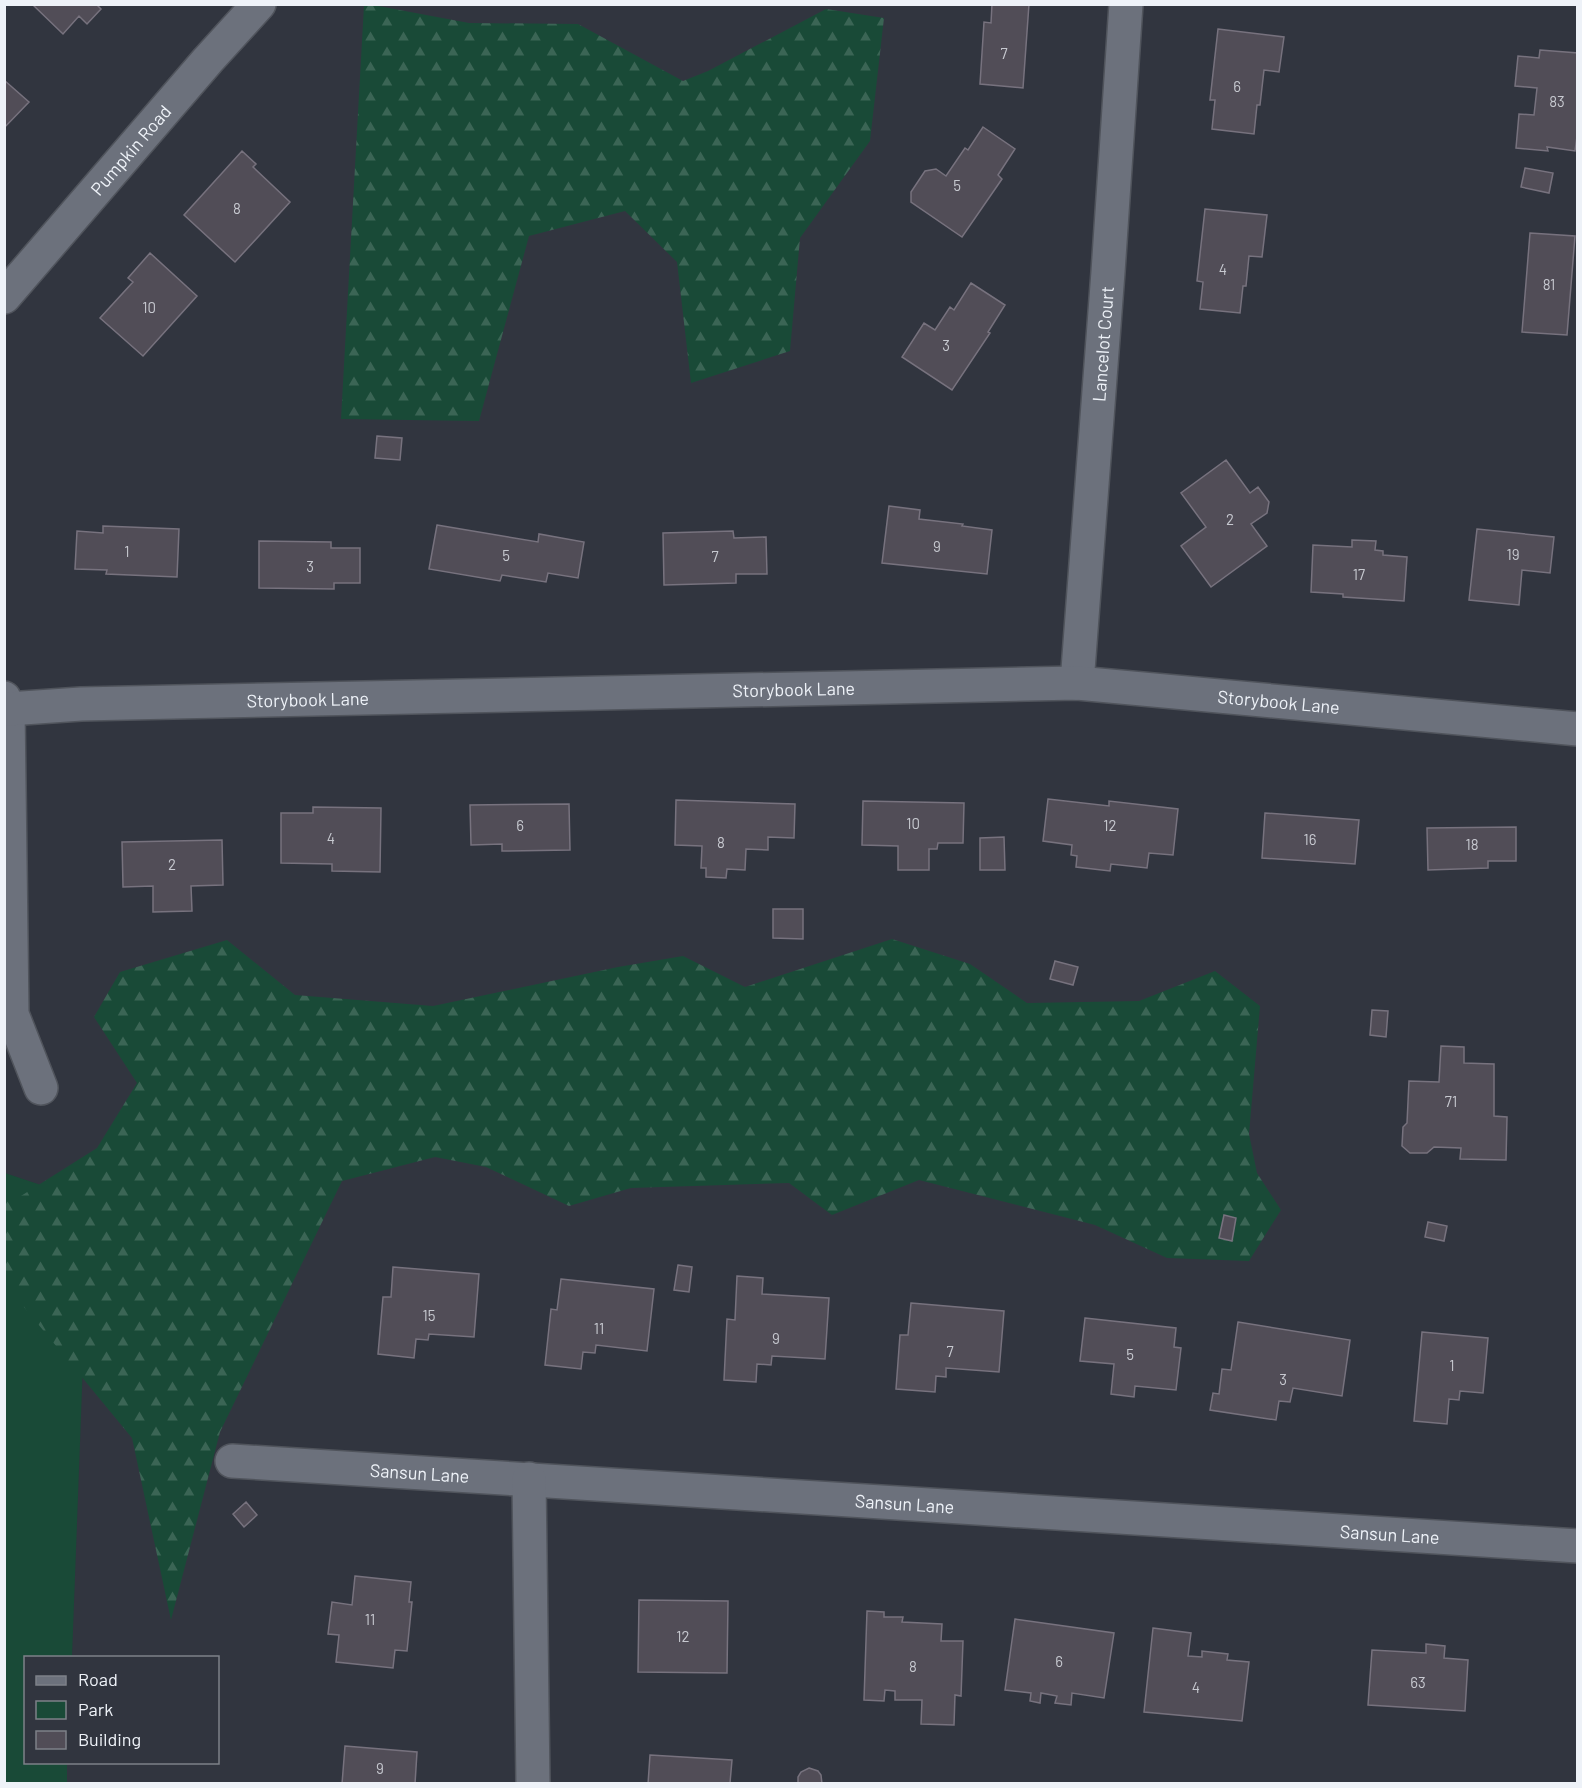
<svg xmlns="http://www.w3.org/2000/svg" width="1582" height="1788" font-family="Barlow,sans-serif">
<style>
.green{fill:#194a37}
.forest{fill:url(#forest-firs)}
.building{fill:#514d57;stroke:#77727e;stroke-width:1.5}
.lines{fill:none;stroke-linecap:round;stroke-linejoin:round}
.minor-casing{stroke:#50545c;stroke-width:36}
.minor{stroke:#6c717c;stroke-width:33}
.labels{text-anchor:middle;dominant-baseline:central;stroke-width:4.5;stroke-linejoin:round;paint-order:stroke}
.number-label{font-size:15px;fill:#c7c9d0}
.street-label{font-size:18px;fill:#eef2f8;stroke:#31353f}
</style>
<defs>
<pattern id="forest-firs" width="22" height="20" patternUnits="userSpaceOnUse" patternTransform="scale(1.5)"><rect width="22" height="20" fill="#194a37"/><path d="M5 1l3.5 6h-7zM16 11l3.5 6h-7z" fill="#3b6555"/></pattern>
</defs>
<rect width="100%" height="100%" fill="#31353f"/>
<path class="green" d="M5,1173L89,1201L72,1657L26,1658V1762L67,1763V1783L5,1784Z"/>
<path class="forest" d="M364,5H373L469,23L578,24L683,81L708,71L826,9L884,18L870,141L800,238L790,351L691,383L677,262L625,211L529,236L479,421L341,419Z
M892,939L970,964L1027,1003L1139,1001L1215,971L1260,1006L1249,1134L1257,1173L1281,1210L1249,1261L1167,1258L1095,1225L919,1180L832,1215L789,1183L631,1188L569,1206L486,1167L435,1157L342,1181L220,1432L171,1620L132,1438L5,1284L4,1191L13,1201L97,1148L137,1083L94,1017L120,972L227,940L295,995L433,1006L618,967L683,956L745,987Z"/>
<path class="building" d="M32,4H96L101,9L87,24L79,16L63,34Z
M992,4H1029L1023,88L980,84L984,22L991,23Z
M1218,29L1284,37L1279,72L1264,70L1260,105H1257L1254,134L1212,129L1215,100H1210Z
M1540,50L1578,53V129L1575,151L1547,147L1548,151L1516,148L1519,114L1534,115L1537,88L1515,86L1518,56L1539,58Z
M4,80L29,102L4,128Z
M983,127L1015,149L998,175L1002,179L962,237L911,202V192L925,171L936,169L946,176L965,148L968,150Z
M242,151L256,164L253,167L290,202L235,262L184,215Z
M1525,168L1553,173L1549,193L1521,187Z
M1205,209L1267,215L1262,257L1249,256L1246,286H1243L1240,313L1200,309L1203,282L1197,281Z
M1530,233L1575,236L1567,335L1522,332Z
M150,253L197,296L143,356L100,318L133,282L128,278Z
M971,283L1005,305L988,332L990,333L952,390L902,357L924,323L935,330L950,307L954,310Z
M377,436L402,438L400,460L375,458Z
M1226,460L1250,493L1258,487L1269,502L1267,513L1251,524L1267,546L1211,587L1181,546L1206,527L1181,493Z
M889,506L920,510L919,519L963,524L962,526L992,530L987,574L882,563Z
M437,525L538,542L539,534L584,542L578,578L548,573L546,582L502,575L500,581L429,569Z
M103,526L179,529L177,577L106,574L107,570L75,569L77,531L103,533Z
M1477,529L1554,537L1550,573L1522,570L1519,605L1469,600Z
M733,531L734,538L766,537L767,574H736V583L664,585L663,533Z
M1352,540L1376,541L1375,550L1383,551V555L1407,557L1404,601L1343,597V594L1311,592L1313,545L1352,547Z
M259,541L331,542V548H360V583H334V589L259,588Z
M1048,799L1109,806V801L1178,809L1173,855L1149,853L1147,868L1111,864L1110,871L1076,867L1077,856L1071,855L1072,845L1043,841Z
M676,800L795,804L794,838L768,837V850L746,849L745,870L727,869L726,878L706,877V868H701L702,846L675,845Z
M863,801L964,803L963,843H938L937,849H929V870H898V846L862,845Z
M569,804L570,850L502,851V844L471,845L470,805Z
M313,807L381,808L380,872L332,871V864L281,863V813H313Z
M1265,813L1359,820L1355,864L1262,858Z
M1516,827V861H1488V868L1428,870L1427,828Z
M1004,837L1005,870H980V838Z
M222,840L223,885L191,886L192,911L153,912V886L123,887L122,842Z
M773,909H803V939L773,938Z
M1055,961L1078,967L1073,985L1050,979Z
M1372,1010L1388,1011L1386,1037L1370,1035Z
M1441,1046L1464,1047V1063L1494,1064V1116L1507,1117L1506,1160L1460,1159L1461,1148L1434,1147L1427,1153H1410L1402,1146L1403,1127L1407,1123L1409,1081L1439,1082Z
M1224,1215L1236,1218L1232,1241L1219,1238Z
M1428,1222L1447,1226L1444,1241L1425,1237Z
M678,1265L692,1267L689,1292L674,1290Z
M393,1267L479,1274L474,1337L429,1334L428,1340L416,1339L414,1358L378,1354L383,1297H391Z
M737,1276L763,1278L762,1294L829,1298L825,1359L772,1356L771,1365L757,1364L756,1382L724,1380L727,1319L735,1320Z
M561,1279L654,1289L647,1351L596,1345L595,1353L583,1352L581,1369L545,1365L551,1309L557,1310Z
M911,1303L1004,1311L999,1372L946,1368V1377L936,1376L935,1392L896,1389L900,1335H908Z
M1085,1318L1176,1328L1174,1347L1181,1348L1176,1390L1135,1386L1134,1397L1111,1394L1114,1364L1080,1361Z
M1238,1322L1350,1340L1342,1396L1293,1388L1290,1402L1279,1401L1276,1420L1210,1410L1213,1393L1219,1394L1222,1369L1231,1370Z
M1422,1332L1488,1338L1483,1393L1460,1391L1459,1400L1449,1399L1447,1424L1414,1421Z
M246,1502L257,1515L244,1527L233,1514Z
M355,1576L411,1582L409,1602H412L407,1651L395,1650L393,1668L336,1662L339,1635L328,1634L332,1602L352,1605Z
M639,1600L728,1601L727,1673L638,1672Z
M867,1611L884,1612V1617H903L902,1622L942,1624L941,1641H963L961,1696L955,1695L954,1725L921,1724L922,1700H895V1691L885,1690L884,1701L864,1700Z
M1015,1619L1114,1633L1104,1698L1072,1693L1071,1705L1055,1703L1057,1696L1041,1693L1040,1703L1030,1701L1031,1693L1005,1690Z
M1153,1628L1191,1633L1188,1656L1202,1657V1651L1228,1654L1227,1660L1249,1662L1242,1721L1144,1712Z
M1426,1644L1445,1646L1444,1658L1468,1660L1465,1711L1368,1705L1372,1650L1426,1653Z
M345,1746L417,1752L415,1784H342Z
M650,1755L732,1760L730,1783L648,1784Z
M809,1768L818,1771L821,1775L822,1784H798V1777L801,1772Z"/>
<g class="lines">
<defs>
<g id="minor">
<path id="s1" d="M4,297L208,60L259,4"/>
<path id="s2" d="M1077,683L1108,272L1126,4"/>
<path d="M4,698L8,709L12,1014L41,1088"/>
<path id="s3" d="M8,709L81,704L1077,683L1578,729"/>
<path id="s4" d="M232,1461L1578,1546"/>
<path d="M529,1479L533,1784"/>
</g>
</defs>
<use href="#minor" class="minor-casing"/>
<use href="#minor" class="minor"/>
</g>
<g class="labels">
<g class="number-label">
<text x="1004" y="53">7</text>
<text x="1237" y="86">6</text>
<text x="1557" y="101">83</text>
<text x="957" y="185">5</text>
<text x="237" y="208">8</text>
<text x="1223" y="269">4</text>
<text x="1549" y="284">81</text>
<text x="149" y="307">10</text>
<text x="946" y="345">3</text>
<text x="1230" y="519">2</text>
<text x="937" y="546">9</text>
<text x="127" y="551">1</text>
<text x="1513" y="554">19</text>
<text x="506" y="555">5</text>
<text x="715" y="556">7</text>
<text x="310" y="566">3</text>
<text x="1359" y="574">17</text>
<text x="913" y="823">10</text>
<text x="520" y="825">6</text>
<text x="1110" y="825">12</text>
<text x="331" y="838">4</text>
<text x="1310" y="839">16</text>
<text x="721" y="842">8</text>
<text x="1472" y="844">18</text>
<text x="172" y="864">2</text>
<text x="1451" y="1101">71</text>
<text x="429" y="1315">15</text>
<text x="599" y="1328">11</text>
<text x="776" y="1338">9</text>
<text x="950" y="1351">7</text>
<text x="1130" y="1354">5</text>
<text x="1452" y="1365">1</text>
<text x="1283" y="1379">3</text>
<text x="370" y="1619">11</text>
<text x="683" y="1636">12</text>
<text x="1059" y="1661">6</text>
<text x="913" y="1666">8</text>
<text x="1418" y="1682">63</text>
<text x="1196" y="1687">4</text>
<text x="380" y="1768">9</text>
</g>
<g class="street-label">
<text stroke="none"><textPath href="#s1" startOffset="194">Pumpkin Road</textPath></text>
<text stroke="none"><textPath href="#s2" startOffset="340">Lancelot Court</textPath></text>
<text stroke="none"><textPath href="#s3" startOffset="786">Storybook Lane</textPath></text>
<text stroke="none"><textPath href="#s3" startOffset="300">Storybook Lane</textPath></text>
<text stroke="none"><textPath href="#s3" startOffset="1272">Storybook Lane</textPath></text>
<text stroke="none"><textPath href="#s4" startOffset="188">Sansun Lane</textPath></text>
<text stroke="none"><textPath href="#s4" startOffset="674">Sansun Lane</textPath></text>
<text stroke="none"><textPath href="#s4" startOffset="1160">Sansun Lane</textPath></text>
</g>
</g>
<rect width="1582" height="1788" fill="none" stroke="#eef2f8" stroke-width="12"/>
<rect x="24" y="1656" width="195" height="108" fill="#31353f" stroke="#7d8189" stroke-width="1.5"/>
<rect x="36" y="1676" width="30" height="9" fill="#6c717c" stroke="#7d8189" stroke-width="1.5"/>
<text x="78" y="1686" font-size="18" fill="#eef2f8">Road</text>
<rect x="36" y="1701" width="30" height="18" fill="#194a37" stroke="#7d8189" stroke-width="1.5"/>
<text x="78" y="1716" font-size="18" fill="#eef2f8">Park</text>
<rect x="36" y="1731" width="30" height="18" fill="#514d57" stroke="#7d8189" stroke-width="1.5"/>
<text x="78" y="1746" font-size="18" fill="#eef2f8">Building</text>
</svg>
